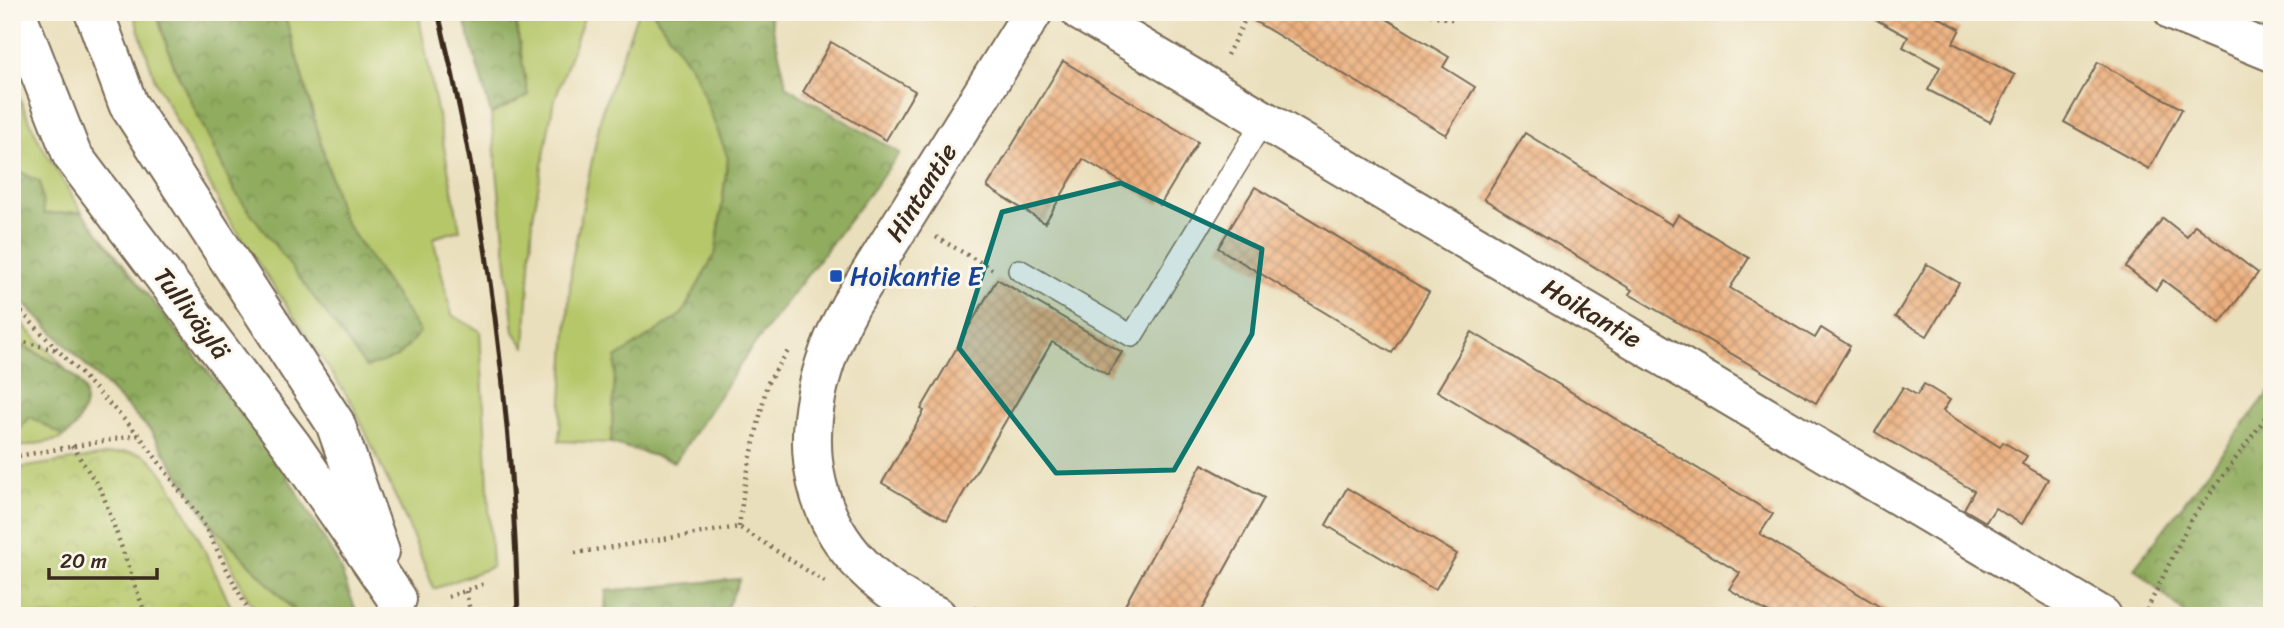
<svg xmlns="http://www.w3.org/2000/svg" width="2284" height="628" font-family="Sriracha,sans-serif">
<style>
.grass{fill:#b6c76a;stroke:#787844;stroke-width:2}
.forest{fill:url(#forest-crowns);stroke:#666b3e;stroke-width:2}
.park{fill:url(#park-crowns);stroke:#787844;stroke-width:2}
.building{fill:url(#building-cross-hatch)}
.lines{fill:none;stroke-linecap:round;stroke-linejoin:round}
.service-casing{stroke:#786955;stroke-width:24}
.minor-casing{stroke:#786955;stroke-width:42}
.tertiary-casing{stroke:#786955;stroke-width:42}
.secondary-casing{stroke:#786955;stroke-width:42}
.path{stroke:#786955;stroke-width:4.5;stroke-dasharray:2 5;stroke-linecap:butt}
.service{stroke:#fff;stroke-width:21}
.minor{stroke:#fff;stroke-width:38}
.tertiary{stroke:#fff;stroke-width:38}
.secondary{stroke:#fff;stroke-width:38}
.rail{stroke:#3b2a1e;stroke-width:5}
.marked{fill:#0f766e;fill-opacity:0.2;stroke:#0f766e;stroke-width:5;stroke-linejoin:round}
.transit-dot{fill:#1a4fb4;stroke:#fbf7ec;stroke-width:2.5}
.labels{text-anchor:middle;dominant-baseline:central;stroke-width:6;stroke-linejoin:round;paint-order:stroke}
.street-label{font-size:26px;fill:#3b2a1e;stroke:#fbf7ec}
.transit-label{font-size:26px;fill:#164399;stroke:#fbf7ec;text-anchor:start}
</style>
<defs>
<pattern id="forest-crowns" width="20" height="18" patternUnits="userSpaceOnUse" patternTransform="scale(1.75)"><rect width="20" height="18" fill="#90ac5e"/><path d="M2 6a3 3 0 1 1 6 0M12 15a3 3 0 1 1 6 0" fill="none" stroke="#778c4d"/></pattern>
<pattern id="park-crowns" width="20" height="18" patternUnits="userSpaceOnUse" patternTransform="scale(1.75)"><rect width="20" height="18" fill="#b6c76a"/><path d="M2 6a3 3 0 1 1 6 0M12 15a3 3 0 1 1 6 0" fill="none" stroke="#9dab5b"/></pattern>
<pattern id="building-cross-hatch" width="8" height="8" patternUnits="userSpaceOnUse" patternTransform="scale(1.75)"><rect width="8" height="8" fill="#ecb07f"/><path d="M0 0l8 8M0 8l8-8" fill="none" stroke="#c08f67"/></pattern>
</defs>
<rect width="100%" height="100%" fill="#fbf7ec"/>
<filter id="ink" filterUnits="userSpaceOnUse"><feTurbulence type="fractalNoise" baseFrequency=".0143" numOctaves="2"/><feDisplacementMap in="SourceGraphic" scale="14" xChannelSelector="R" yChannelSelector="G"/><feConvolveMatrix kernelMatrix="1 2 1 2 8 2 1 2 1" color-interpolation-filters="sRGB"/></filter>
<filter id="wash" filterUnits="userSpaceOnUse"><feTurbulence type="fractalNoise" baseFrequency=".00686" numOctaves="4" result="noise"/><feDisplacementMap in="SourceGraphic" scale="28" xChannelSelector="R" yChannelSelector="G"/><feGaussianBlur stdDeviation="1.57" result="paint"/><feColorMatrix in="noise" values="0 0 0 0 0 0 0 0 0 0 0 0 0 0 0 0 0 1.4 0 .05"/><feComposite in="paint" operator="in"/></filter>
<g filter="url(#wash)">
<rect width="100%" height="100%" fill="#eadfbc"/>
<path class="grass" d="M133,12H156L174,66L235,192L420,332L342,217L284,12H418L460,230L433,238L452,315L480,331L492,567L434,589L406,520L353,405L226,215L155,80Z
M514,12H586L553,105L533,217L525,347L514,332L491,114L528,96Z
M638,12H653L695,73L728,157L716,252L682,314L616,358L611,443L559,441L572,260L602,111Z
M12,82L39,141L82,212L44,214L12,168L19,128L12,122Z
M12,313L65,368L12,339Z
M30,416L64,436L58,440L12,448V438Z
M209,521L299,616H262L249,601Z"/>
<path class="forest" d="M156,12H284L342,217L420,332L398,357L366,367L235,192L174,66Z
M462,12H514L528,96L491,114Z
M653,12H769L787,87L900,153L748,353L675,462L611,443L616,358L682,314L716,252L728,158L695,73Z
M12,122L19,127L13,168L40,182L44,214L82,212L278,460L338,563L355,608L353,616L298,615L209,521L150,430L22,301L12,286Z
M12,339C35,359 103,371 81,415C77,424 73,432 64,436L30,417L12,438Z
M2272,388V616H2188L2134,568Z
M740,579L723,616H605L606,591Z"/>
<path class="park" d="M125,452C132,453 140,452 146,456C171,470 220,584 235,616H12V469Z"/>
<g id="blocks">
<path class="building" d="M1239,12H1375L1449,57L1443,67L1475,87L1446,135Z
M1862,12H1929L1960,29L1953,43L2015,75L1990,122L1928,90L1940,67L1903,47L1908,37Z
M831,42L915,91L886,140L803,92Z
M1063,61L1198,142L1160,205L1083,159L1045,223L987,187Z
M2098,62L2182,109L2149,169L2064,122Z
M1525,133L1672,225L1678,215L1749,258L1730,288L1815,338L1821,328L1850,346L1816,403L1629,294L1632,290L1484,199Z
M1255,187L1429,292L1392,353L1218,248Z
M2163,218L2187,237L2195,225L2258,273L2220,323L2163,280L2156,290L2126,267Z
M1927,264L1959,283L1927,336L1895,317Z
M997,279L1122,352L1108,375L1052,342L947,521L882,483L924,411L921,409Z
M1472,332L1773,514L1760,534L1895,616H1774L1729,589L1740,573L1437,391Z
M1924,384L1950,400L1943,411L2000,447L2003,442L2027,456L2022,464L2048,479L2022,524L1995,508L1986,522L1964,509L1974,491L1875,432L1903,387L1917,395Z
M1202,464L1264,498L1199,616H1119Z
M1347,488L1457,554L1435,590L1326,525Z"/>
</g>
</g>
<g filter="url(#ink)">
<use href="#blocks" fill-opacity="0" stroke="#786955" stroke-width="2"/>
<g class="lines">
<defs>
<path id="service" d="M1019,270L1132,336L1265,118"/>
<path id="minor" d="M1081,12L2102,616
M2174,12L2272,52"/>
<path id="tertiary" d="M937,616C799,554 783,427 851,304L1033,12"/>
<path id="secondary" d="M16,12L72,155L292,446L397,599
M94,12L128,104L335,423L380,551"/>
</defs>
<use href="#service" class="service-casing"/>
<use href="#minor" class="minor-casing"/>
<use href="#tertiary" class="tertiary-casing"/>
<use href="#secondary" class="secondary-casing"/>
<path class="path" d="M1416,12L1456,20L1460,12
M1227,55L1249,12
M936,237L992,269
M12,302L139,435L202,521L251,616
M12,339L56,350
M72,446L102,492L146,616
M12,457L139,435
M739,527L744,488L767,384L788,351
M575,553L739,527L825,582
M466,591L471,616
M448,597L487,583
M974,608L992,616
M2144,616L2190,521L2272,409"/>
<use href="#service" class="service"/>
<use href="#minor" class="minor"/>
<use href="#tertiary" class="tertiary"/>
<use href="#secondary" class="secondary"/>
<path class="rail" d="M438,12C486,209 513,413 518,616"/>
</g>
</g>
<path class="marked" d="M1121,183L1262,249L1252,334L1174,470L1056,473L959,348L1002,212Z"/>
<rect class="transit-dot" x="829" y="269" width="14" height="14" rx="3.5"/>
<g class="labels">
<g class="street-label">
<text transform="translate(921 192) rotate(-58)">Hintantie</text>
<text transform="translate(192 313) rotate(53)">Tulliväylä</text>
<text transform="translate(1592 313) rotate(31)">Hoikantie</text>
</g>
<g class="transit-label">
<text x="850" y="276">Hoikantie E</text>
</g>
</g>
<rect width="2284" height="628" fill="none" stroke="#fbf7ec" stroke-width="42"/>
<path d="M49 568v10h108v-10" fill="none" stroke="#3b2a1e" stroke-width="3.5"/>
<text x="60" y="568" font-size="21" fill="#3b2a1e" stroke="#fbf7ec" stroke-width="5" paint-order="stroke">20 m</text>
</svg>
